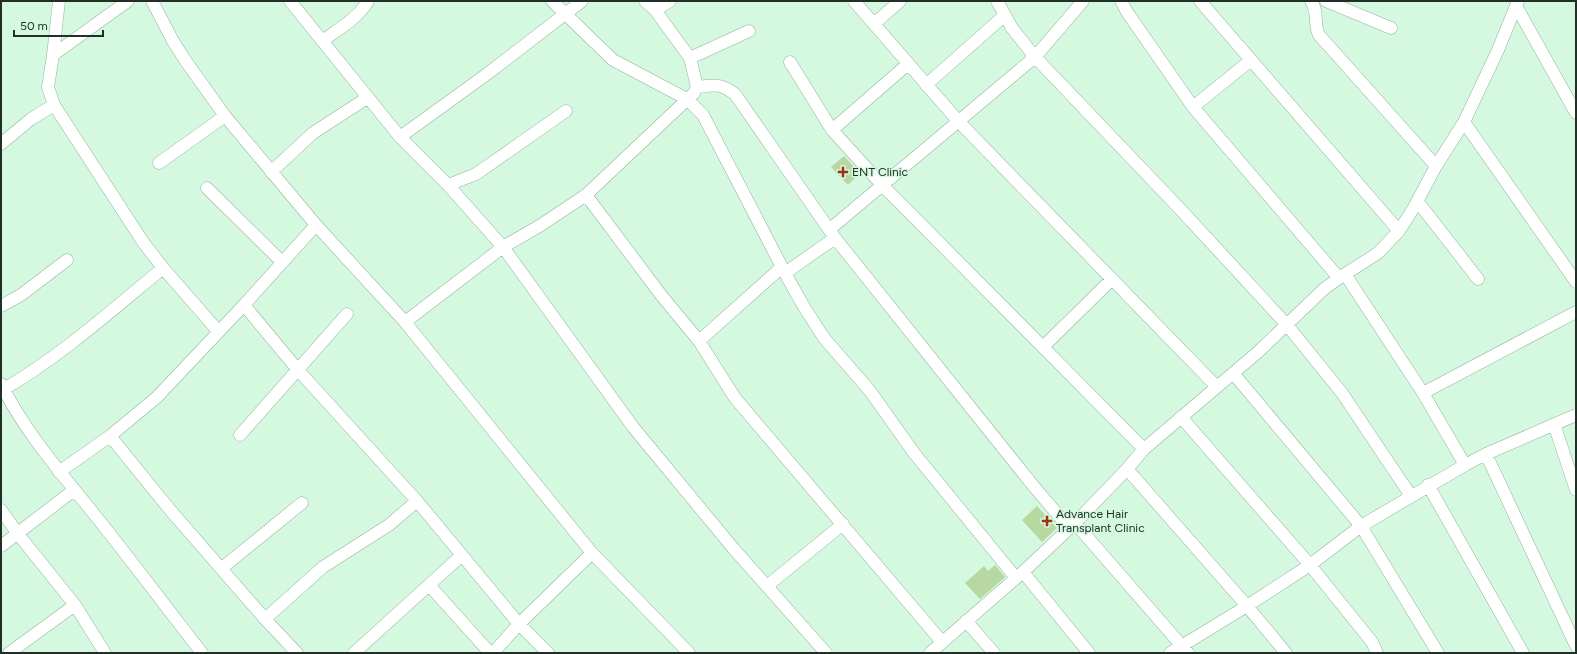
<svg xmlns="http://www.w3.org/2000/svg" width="1577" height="654" font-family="Figtree,sans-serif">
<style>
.building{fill:#b8d8a1}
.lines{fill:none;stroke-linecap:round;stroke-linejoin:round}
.minor-casing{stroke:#91b39d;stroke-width:13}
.minor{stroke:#fff;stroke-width:12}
.poi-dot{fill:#9b3414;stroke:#d5f8e1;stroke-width:1.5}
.labels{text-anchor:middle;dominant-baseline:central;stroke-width:3;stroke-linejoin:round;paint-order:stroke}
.poi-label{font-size:12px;fill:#222f27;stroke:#d5f8e1;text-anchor:start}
</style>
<rect width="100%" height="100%" fill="#d5f8e1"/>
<path class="building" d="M844,156L860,173L848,185L831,167Z
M1037,506L1057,528L1042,542L1022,520Z
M995,565L1005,577L980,599L965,583L984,566L988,571Z"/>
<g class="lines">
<defs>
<path id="minor" d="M59,1L53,55L48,87L54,105L143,242L163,268L218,331
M152,1L173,41L185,60L225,116L316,225L405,322L592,553L689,653
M290,1L400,137L448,185L503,247L633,427L733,548L826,653
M552,1L613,60L687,99L703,115L785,273L804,307L824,338L870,391L914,453L1016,578
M854,1L959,122L1217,387
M997,1L1012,28L1035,57L1181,210L1287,325L1342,393L1411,496
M1121,1L1127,12L1193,107L1339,278
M1200,1L1399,231
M1311,1C1319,12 1313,24 1319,35L1436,166
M1326,1L1391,28
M1516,6L1576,113
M655,10L670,1
M874,24L900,1
M322,41C339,29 357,19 368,1
M53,55L128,1
M690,58L749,31
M790,62L832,130L883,186L1144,449
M926,85L1005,15
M697,87C715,85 720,83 735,94L835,238L1031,483L1069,528
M1193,107L1251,60
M1464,122L1576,282
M832,130L908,64
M400,137L487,74L582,1
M1,144L31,119L54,105
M159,163L225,116
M271,172L313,133L367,98
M448,185L476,174L566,111
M207,188L282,262
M586,195L661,295L699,341L735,398L942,642
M1418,202L1478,279
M830,229L1035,57L1083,1
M785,273L835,238
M244,305L298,370L417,501L519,624L548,653
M1,306L21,295L67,260
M405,322L503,247L541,225L586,195L694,93L697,87L690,58L655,10L645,1
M699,341L782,267
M1043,347L1112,279
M1233,373L1361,526L1438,653
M1,384C25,432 61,473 94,514C131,560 166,607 202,653
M4,389C61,356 112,310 163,268
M1423,393L1576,312
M1181,417L1310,565L1372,642L1377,653
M1554,424L1576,490
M240,435L347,314
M110,436L171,511L265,619L297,653
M1486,454L1576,646
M1465,465L1486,454L1576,415
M1127,469L1247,606L1286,653
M59,472L110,436L157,397L244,305L316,225
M1428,485L1523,653
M1,510L18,534L75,605L105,653
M1075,523L1188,653
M1,546L74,490
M222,568L302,503
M1023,572L1089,653
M429,585L490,653
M767,586L843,524
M265,619L323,567L389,525L417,501
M966,621L994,653
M9,653L75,605
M354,653L462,555
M493,653L519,624L592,553
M930,653L1023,572L1075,523L1127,469L1144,449L1258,352L1324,289L1339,278L1378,253L1399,231L1413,209L1436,166L1464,122L1498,50L1518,1
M1170,653L1247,606L1310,565L1361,526L1465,465L1423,393L1345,274"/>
</defs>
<use href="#minor" class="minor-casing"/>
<use href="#minor" class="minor"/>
</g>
<g class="poi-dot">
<path d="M841 166h4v4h4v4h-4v4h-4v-4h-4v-4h4z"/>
<path d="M1045 515h4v4h4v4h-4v4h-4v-4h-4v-4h4z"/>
</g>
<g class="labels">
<g class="poi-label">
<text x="852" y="172">ENT Clinic</text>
<text x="1056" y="514">Advance Hair<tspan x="1056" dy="14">Transplant Clinic</tspan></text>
</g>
</g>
<rect width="1577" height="654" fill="none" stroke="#222f27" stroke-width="4"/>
<path d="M14 30v6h89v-6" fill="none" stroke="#222f27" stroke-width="2"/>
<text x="20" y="30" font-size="12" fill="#222f27" stroke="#d5f8e1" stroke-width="3" paint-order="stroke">50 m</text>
</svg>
